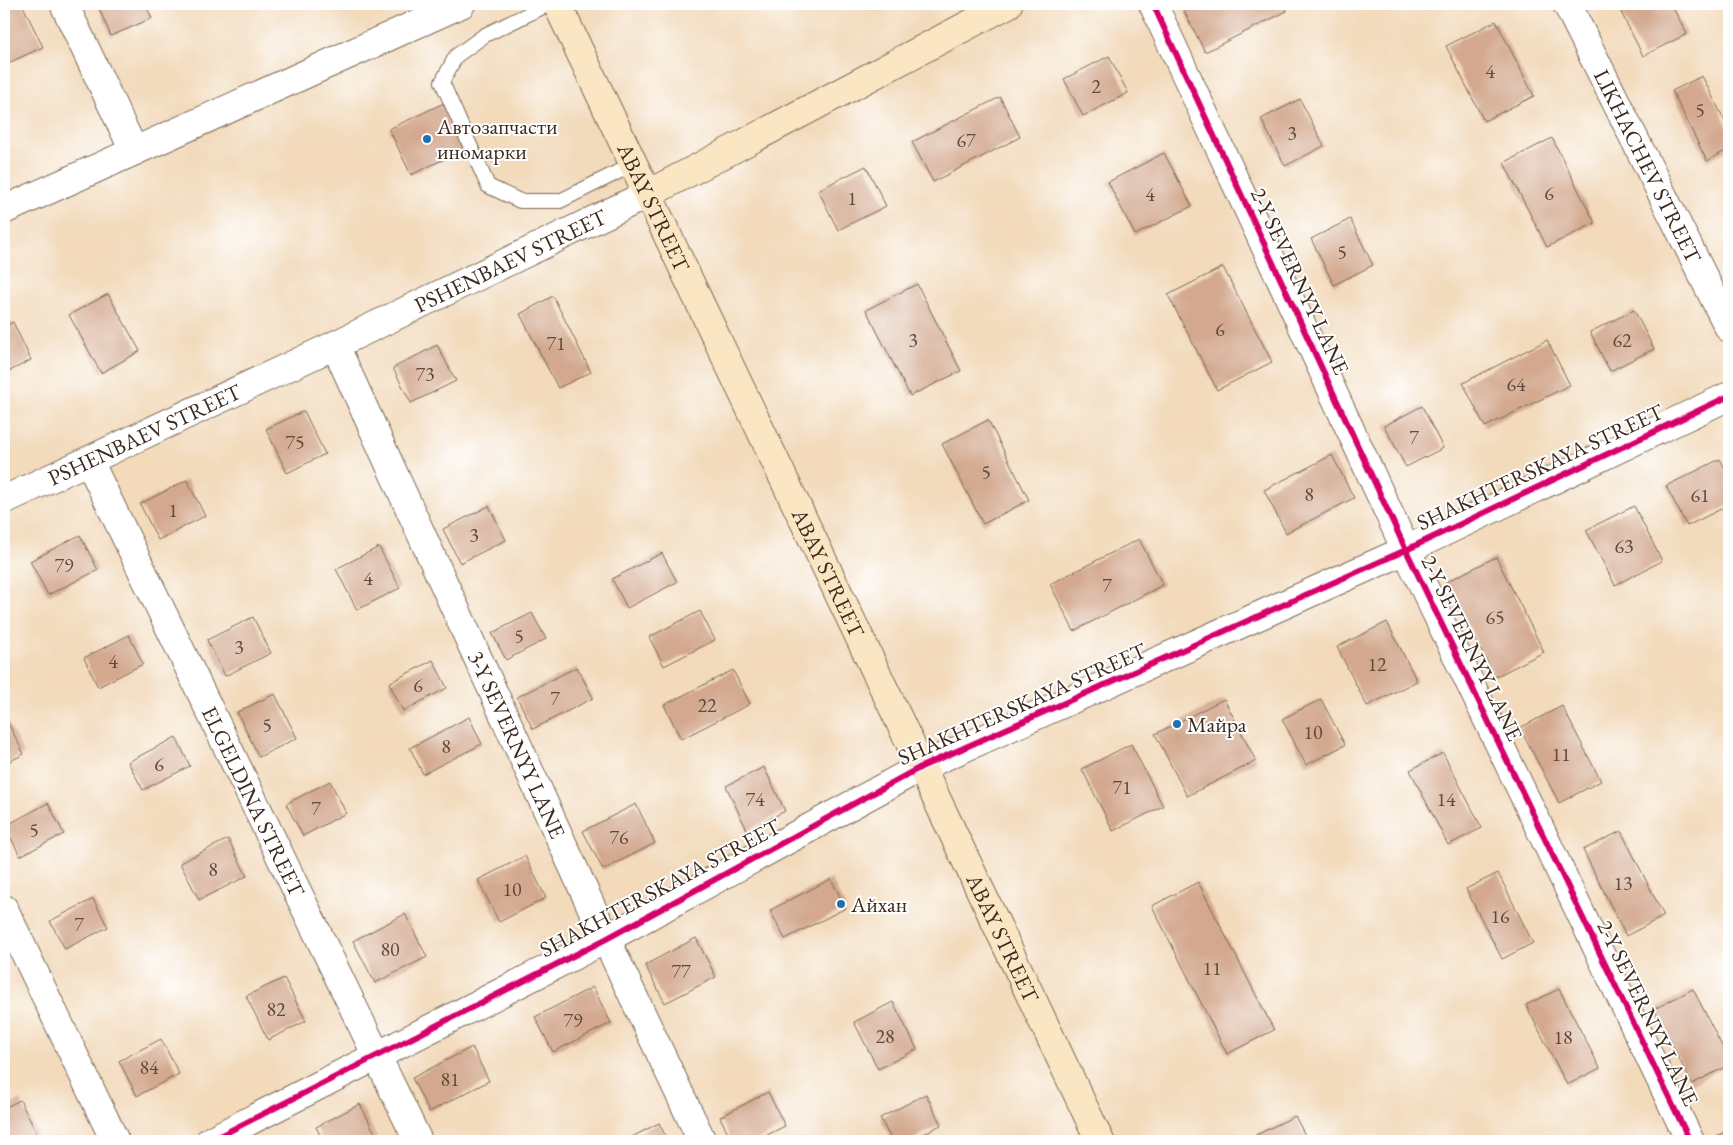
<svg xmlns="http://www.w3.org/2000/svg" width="1733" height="1145" font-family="'EB Garamond',serif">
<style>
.building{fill:#d3a88e}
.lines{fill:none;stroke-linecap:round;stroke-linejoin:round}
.service-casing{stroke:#7b6855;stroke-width:16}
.minor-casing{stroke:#7b6855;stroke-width:30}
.tertiary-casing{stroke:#7b6855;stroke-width:30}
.secondary-casing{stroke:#7b6855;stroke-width:30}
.service{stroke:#fff;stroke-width:14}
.minor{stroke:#fff;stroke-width:28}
.tertiary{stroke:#fff;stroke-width:28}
.secondary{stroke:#fbe6c4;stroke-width:28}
.cycleway-casing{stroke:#fff;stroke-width:9}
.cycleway{stroke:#d6006c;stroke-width:6}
.poi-dot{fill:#1f6fb2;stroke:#fff;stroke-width:2}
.labels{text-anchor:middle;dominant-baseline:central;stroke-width:4;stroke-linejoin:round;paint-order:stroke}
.number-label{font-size:20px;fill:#614a3a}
.poi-label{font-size:22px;fill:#3b2a1e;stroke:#fff;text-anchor:start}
.street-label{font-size:22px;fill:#3b2a1e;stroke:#fff}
</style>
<rect width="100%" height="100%" fill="#fff"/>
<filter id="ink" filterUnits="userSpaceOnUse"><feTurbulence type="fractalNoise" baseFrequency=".02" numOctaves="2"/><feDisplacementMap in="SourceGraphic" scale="10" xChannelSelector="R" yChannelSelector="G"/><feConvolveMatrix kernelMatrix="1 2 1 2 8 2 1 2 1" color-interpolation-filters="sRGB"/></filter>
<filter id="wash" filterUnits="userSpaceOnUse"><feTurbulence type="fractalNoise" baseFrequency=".0096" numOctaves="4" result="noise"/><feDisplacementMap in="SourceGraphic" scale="20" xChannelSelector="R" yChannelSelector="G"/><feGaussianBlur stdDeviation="1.12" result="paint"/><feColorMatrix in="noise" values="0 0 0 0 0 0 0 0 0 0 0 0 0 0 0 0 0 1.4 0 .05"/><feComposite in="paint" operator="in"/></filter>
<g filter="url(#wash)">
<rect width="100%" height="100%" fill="#f2dabb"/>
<g id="blocks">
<path class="building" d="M16,4H22L43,47L4,65V9Z
M97,4H145L152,18L111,36Z
M1198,4H1284L1287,11L1205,52L1184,11Z
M1617,4H1671L1687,34L1643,56Z
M1496,21L1534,96L1484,121L1446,46Z
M1109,56L1128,93L1083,116L1064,79Z
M1702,76L1729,129V149L1707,161L1672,91Z
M1000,97L1020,137L933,182L912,142Z
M1300,99L1324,146L1285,166L1261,119Z
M444,103L465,149L411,175L389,129Z
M1552,138L1595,223L1547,247L1504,163Z
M1164,153L1192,206L1135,235L1108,182Z
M866,166L886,206L838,230L818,190Z
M1350,219L1373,265L1334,285L1311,239Z
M1223,267L1272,362L1217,390L1168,295Z
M917,284L961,371L910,396L866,310Z
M108,294L140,351L101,373L69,315Z
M553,296L591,372L558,388L520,314Z
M1634,310L1654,349L1610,371L1590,332Z
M13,322L31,360L4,374V327Z
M1547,340L1570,385L1485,427L1463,383Z
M437,345L456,381L411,403L393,368Z
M1422,406L1443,448L1406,467L1384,426Z
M304,411L325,454L287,473L266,429Z
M988,420L1029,500L983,524L942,444Z
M1332,455L1354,498L1286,533L1264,490Z
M1720,459L1729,477V505L1687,526L1666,486Z
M187,480L205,516L158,540L140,504Z
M489,506L506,540L460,563L443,529Z
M1634,506L1662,561L1615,585L1586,530Z
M80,535L98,570L48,595L30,561Z
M1139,539L1163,585L1074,631L1050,584Z
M379,547L400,588L357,610L336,569Z
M662,553L677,582L627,608L612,579Z
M1496,557L1544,652L1495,677L1446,582Z
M700,611L715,640L664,666L649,637Z
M532,613L546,639L506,660L492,633Z
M253,617L271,653L225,676L207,640Z
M1387,622L1417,681L1367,706L1337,647Z
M129,635L143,664L98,687L84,658Z
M433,660L447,688L403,711L389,683Z
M577,667L593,698L533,729L517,697Z
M733,670L750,704L681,739L664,705Z
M275,694L297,738L259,757L237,712Z
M1224,699L1256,761L1187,796L1155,734Z
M1321,699L1345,745L1306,765L1282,719Z
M1562,706L1601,781L1559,803L1520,728Z
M4,715L24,754L4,764Z
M469,717L482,744L423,774L410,748Z
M176,737L190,766L143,790L128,762Z
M1131,744L1163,806L1113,831L1082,769Z
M1443,753L1482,828L1448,845L1410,770Z
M764,767L785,811L747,830L726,786Z
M330,781L346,813L303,836L286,804Z
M48,803L64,834L20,856L5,826Z
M636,804L655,843L603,870L583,831Z
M1621,831L1664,916L1626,936L1583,850Z
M228,839L247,876L199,900L180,863Z
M525,856L546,898L499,922L478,880Z
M1498,873L1533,943L1502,959L1466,889Z
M831,879L846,908L785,939L770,910Z
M1198,882L1274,1030L1227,1054L1152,906Z
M93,899L108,927L65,949L50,921Z
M405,914L427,957L375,983L353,941Z
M696,938L716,977L665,1003L645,965Z
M284,978L306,1021L268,1040L246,996Z
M593,987L611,1023L553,1052L535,1017Z
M1559,989L1600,1068L1567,1085L1526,1005Z
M1693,989L1729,1060V1065L1692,1084L1654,1009Z
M893,1002L917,1049L878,1069L854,1022Z
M161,1039L179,1074L137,1096L119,1061Z
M472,1047L489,1081L429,1112L412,1078Z
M768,1092L785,1126L755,1141H732L720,1117Z
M926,1094L941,1125L909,1141H892L880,1118Z
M20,1100L37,1134L22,1141H4V1108Z
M360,1104L378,1139L374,1141H323L316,1127Z
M1295,1116L1308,1141H1259L1256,1135Z
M659,1123L668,1141H624Z
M1729,1130V1141H1720L1717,1136Z"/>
</g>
</g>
<g filter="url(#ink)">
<use href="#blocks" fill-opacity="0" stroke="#7b6855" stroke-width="1"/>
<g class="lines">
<defs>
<path id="service" d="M549,4L485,35L456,56L442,82L488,186L520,201H560L634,164"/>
<g id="minor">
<path d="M64,4L134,151"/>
<path d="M1153,4L1406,550L1690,1141"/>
<path id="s1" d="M1567,4L1729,328"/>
<path id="s2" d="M335,345L606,939L702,1141"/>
<path id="s3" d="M89,461L418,1141"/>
<path d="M4,909L115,1141"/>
<path d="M210,1141L606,939L921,767L1406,550L1729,396"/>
</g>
<g id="tertiary">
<path d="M4,210L461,4"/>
<path id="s4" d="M4,500L335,345L650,193"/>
</g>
<g id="secondary">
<path id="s5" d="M557,4L1100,1141"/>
<path d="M650,193L1008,4"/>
</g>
</defs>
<use href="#service" class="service-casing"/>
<use href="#minor" class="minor-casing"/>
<use href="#tertiary" class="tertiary-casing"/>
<use href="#secondary" class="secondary-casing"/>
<use href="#service" class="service"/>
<use href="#minor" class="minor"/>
<use href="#tertiary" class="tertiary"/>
<use href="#secondary" class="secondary"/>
<defs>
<path id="cycleway" d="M1153,4L1406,550L1690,1141
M210,1141L606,939L921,767L1406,550L1729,396"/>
</defs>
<use href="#cycleway" class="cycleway-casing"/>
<use href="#cycleway" class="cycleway"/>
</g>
</g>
<g class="poi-dot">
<circle cx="427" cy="139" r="5"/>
<circle cx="1177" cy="724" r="5"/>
<circle cx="841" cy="904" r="5"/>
</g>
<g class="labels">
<g class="number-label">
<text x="1490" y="71">4</text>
<text x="1096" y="86">2</text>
<text x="1700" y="110">5</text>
<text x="1292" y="133">3</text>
<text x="966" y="140">67</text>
<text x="1549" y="193">6</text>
<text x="1150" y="194">4</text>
<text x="852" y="198">1</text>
<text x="1342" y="252">5</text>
<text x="1220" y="329">6</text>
<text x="913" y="340">3</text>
<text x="1622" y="340">62</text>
<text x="556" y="343">71</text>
<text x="425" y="374">73</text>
<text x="1516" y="384">64</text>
<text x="1414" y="437">7</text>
<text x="295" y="442">75</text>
<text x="986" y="472">5</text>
<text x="1309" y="494">8</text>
<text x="1700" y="495">61</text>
<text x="173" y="510">1</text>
<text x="474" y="535">3</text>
<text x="1624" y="546">63</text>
<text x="64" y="565">79</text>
<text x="368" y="578">4</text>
<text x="1107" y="585">7</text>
<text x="1495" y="617">65</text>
<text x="519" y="636">5</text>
<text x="239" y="647">3</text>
<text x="113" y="661">4</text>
<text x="1377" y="664">12</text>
<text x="418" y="685">6</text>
<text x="555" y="698">7</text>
<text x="707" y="705">22</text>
<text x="267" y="725">5</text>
<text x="1313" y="732">10</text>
<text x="446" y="746">8</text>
<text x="1561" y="754">11</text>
<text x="159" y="764">6</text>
<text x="1122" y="787">71</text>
<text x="755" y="799">74</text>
<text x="1446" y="799">14</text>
<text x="316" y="808">7</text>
<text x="34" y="830">5</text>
<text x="619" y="837">76</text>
<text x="213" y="869">8</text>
<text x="1623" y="883">13</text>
<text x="512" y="889">10</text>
<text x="1500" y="916">16</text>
<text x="79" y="924">7</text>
<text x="390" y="949">80</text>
<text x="1212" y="968">11</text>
<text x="681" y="971">77</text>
<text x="276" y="1009">82</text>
<text x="573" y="1020">79</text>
<text x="885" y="1036">28</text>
<text x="1563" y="1037">18</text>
<text x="149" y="1067">84</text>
<text x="450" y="1079">81</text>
</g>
<g class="poi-label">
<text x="437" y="126">Автозапчасти<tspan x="437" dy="25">иномарки</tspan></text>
<text x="1187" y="724">Майра</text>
<text x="851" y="904">Айхан</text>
</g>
<g class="street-label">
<text stroke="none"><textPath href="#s1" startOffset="181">LIKHACHEV STREET</textPath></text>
<text stroke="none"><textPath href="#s5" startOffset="225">ABAY STREET</textPath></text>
<text stroke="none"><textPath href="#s4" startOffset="560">PSHENBAEV STREET</textPath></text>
<text transform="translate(1300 281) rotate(65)">2-Y SEVERNYY LANE</text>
<text stroke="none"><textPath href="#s4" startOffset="155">PSHENBAEV STREET</textPath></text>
<text transform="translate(1540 467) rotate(-25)">SHAKHTERSKAYA STREET</text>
<text stroke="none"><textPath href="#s5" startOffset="630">ABAY STREET</textPath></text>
<text transform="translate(1472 648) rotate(64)">2-Y SEVERNYY LANE</text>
<text transform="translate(1022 704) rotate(-24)">SHAKHTERSKAYA STREET</text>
<text stroke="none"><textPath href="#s2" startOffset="439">3-Y SEVERNYY LANE</textPath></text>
<text stroke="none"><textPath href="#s3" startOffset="378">ELGELDINA STREET</textPath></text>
<text transform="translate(660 888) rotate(-28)">SHAKHTERSKAYA STREET</text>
<text stroke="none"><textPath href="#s5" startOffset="1035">ABAY STREET</textPath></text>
<text transform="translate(1648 1013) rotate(64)">2-Y SEVERNYY LANE</text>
</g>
</g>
<rect width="1733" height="1145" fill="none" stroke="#fff" stroke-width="20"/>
</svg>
